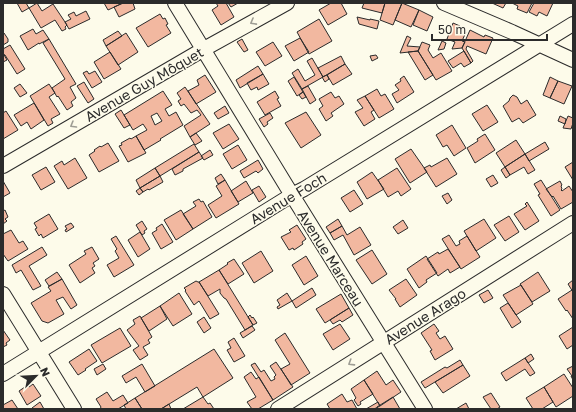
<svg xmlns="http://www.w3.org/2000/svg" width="576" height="412" font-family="'Golos Text',sans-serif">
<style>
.building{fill:#f2b8a0;stroke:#2b2b2b;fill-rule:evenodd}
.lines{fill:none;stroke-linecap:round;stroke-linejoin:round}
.street-casing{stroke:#2b2b2b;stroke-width:16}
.street{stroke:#fdfbea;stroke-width:14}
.oneway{stroke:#9e9d94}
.labels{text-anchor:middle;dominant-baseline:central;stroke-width:3;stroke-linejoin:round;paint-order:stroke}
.street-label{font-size:14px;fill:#2b2b2b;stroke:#fdfbea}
</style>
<rect width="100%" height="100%" fill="#fdfbea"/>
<path class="building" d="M17,3H26L29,8L22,12Z
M37,3L42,11L53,4L67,25L65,27L66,29L62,31L55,20L41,28L29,8Z
M104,3H123L108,10Z
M123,3H133L135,9L119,17L114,7Z
M216,3H226L234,17L221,25L212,10L218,6Z
M228,3H238L231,7Z
M331,3H341L347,14L328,25L319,10Z
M364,3H385L382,13L362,8Z
M385,3H402L393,25L380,20Z
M402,3L419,10L411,27L395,20Z
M492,3H506L503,8Z
M512,3H532L527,13L517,9L518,6Z
M534,3H553L547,16L539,12L537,16L529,12Z
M419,10L433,17L427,31L413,25Z
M86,11L90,19L69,29L65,22L71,19L68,15L74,12L76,16Z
M160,14L163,19L165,18L168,24L166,25L171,33L148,47L136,28Z
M357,17L370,20V19L379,21L377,29L359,24Z
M319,19L332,41L309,54L297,32Z
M453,23L460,26L459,29L466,32L462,41L465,42L462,48L452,49L455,42L447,39Z
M33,29L36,34L43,30L49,39L39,44V43L28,50L20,36Z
M470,30L484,37L485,35L493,38L486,54L467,46L466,49L473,61L471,63L462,48Z
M118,31L122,36L106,46L103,40Z
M3,33H4L8,39V42L3,45Z
M126,33L138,52L118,65L106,46Z
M407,36L411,38L407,46L420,47L418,51L400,53Z
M300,38L309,52L294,61L285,46Z
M49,39L76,84L70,87L76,98L71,102L73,106L67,110L58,96L57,97L52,88L65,79L43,43Z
M242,39L248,50L244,52L237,42Z
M442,41L446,43L444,49L438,50Z
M273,42L282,56L265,66L256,52Z
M422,42L430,45L428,50L433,58L441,53L452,71L436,80L418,51Z
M10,45L25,69L17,74L5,55H4L3,53V49Z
M418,51L433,75L425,80L408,52Z
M464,51L471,63L464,67L461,63L453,68L448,61Z
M110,52L121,69L104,79L94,62Z
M3,53L7,60L3,62Z
M376,55L378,58L372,61L370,56Z
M341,56L345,64L323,77L318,68Z
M312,58L323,77L302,89L292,73L298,69L305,81L315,75L307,61Z
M345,64L352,74L333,85L327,75Z
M258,66L263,74L240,88L236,80Z
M87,71L89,74L95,71L102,82L92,88L83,73Z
M263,74L269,84L258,90L257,87L251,90L247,83Z
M205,75L216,92L196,104L188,91L199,85L197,80Z
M327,75L329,79L325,82L322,77Z
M404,76L414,92L397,103L392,94L399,90L395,85L401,81L400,79Z
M294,77L303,92L297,96L288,81Z
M550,77L558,81L550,98L543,95Z
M558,81L572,86L564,104L550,98Z
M84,82L94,99L88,103L77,86Z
M20,84L27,93L20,97L14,88Z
M49,84L55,93L49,97L60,114L51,119L53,123L48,126L30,96Z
M308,86L316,100L310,104L302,89Z
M185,87L210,124L190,137L184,126L201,115L197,110L191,113L184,104L181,106L178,101L181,99L177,93Z
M377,89L381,96L385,94L394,109L379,118L365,96Z
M163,91L172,105L165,109L169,116L176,112L183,125L160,139L161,140L144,150L136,136L147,130L143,124L133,130L124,115ZM157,113L162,121L155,125L151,116Z
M275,91L279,98L277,99L281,106L265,115L257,102Z
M303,92L306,97L302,99L299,95Z
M331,92L335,98L339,96L344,104L331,113L333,116L326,121L319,109L323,106L319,99Z
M513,95L517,97L521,104L527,100L536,115L523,123L519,118L512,122L503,106L509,101L510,98Z
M365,96L374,110L371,112L375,119L364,126L355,112L363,108L357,100Z
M34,103L44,120L31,129L27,122L21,126L14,115Z
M487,105L498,122L483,131L472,114Z
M225,106L229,113L218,119L214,113Z
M121,110L130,125L124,128L115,114Z
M6,111L18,130L3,139V113Z
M306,112L321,135L301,148L285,123Z
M270,113L273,118L267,122L268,124L264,127L259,119Z
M560,116L566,119L565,124L558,121Z
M568,116L573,118V123L571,129L563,128Z
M229,124L239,139L223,149L213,133Z
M452,125L466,148L454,156L447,145L443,147L436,135Z
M196,133L202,141L195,145L190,137Z
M485,134L495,150L475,163L467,148L478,141L477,139Z
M136,136L146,153L128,162L119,146L122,145L121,143L130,138L131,139Z
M516,140L525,154L505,167L496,153Z
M545,142L549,149L529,161L525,154Z
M108,143L119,161L99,172L89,155L95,151L94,150L100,146L101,147Z
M194,144L199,152L160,176L155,168Z
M238,145L247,160L232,169L223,154Z
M411,149L427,172L410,183L395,159Z
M210,150L213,155L204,160L201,156Z
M199,152L203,158L183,169V171L175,175L172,169Z
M525,154L535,170L528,174L524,167L510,175L505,167Z
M75,158L87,178L68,189L54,166L62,161L64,165Z
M447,158L457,174L436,187L424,168L430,165L431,167Z
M258,160L263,169L258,173L256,171L244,178L240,171Z
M573,162V180L565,167Z
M46,167L55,182L41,190L32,175Z
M505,167L510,175L506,178L501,170Z
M155,168L160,176L140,188L136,180Z
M397,168L411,189L401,196L398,191L388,197L378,180Z
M372,172L384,189L367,199L357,182Z
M221,174L225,180L218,184L215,178Z
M493,175L498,183L491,187L486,179Z
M160,176L163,182L149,190L148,189L143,192L140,188Z
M225,180L239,204L216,218L208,205L222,196L216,186Z
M541,180L560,210L551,216L538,195L540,194L534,184Z
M3,181L10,193L3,197Z
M246,181L253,193L238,202L231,191Z
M560,181L562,185L561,186L562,189L561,190L562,191L569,186L573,192V202L561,209L553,196L552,197L546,189Z
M259,186L266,197L259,202L252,190Z
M140,188L143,192L139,195L136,191Z
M354,190L363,204L350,212L341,198Z
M448,193L452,200L447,204L442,196Z
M199,199L201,202L203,201L212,217L193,229L183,214L196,206L193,202Z
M527,202L539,221L525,230L514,214L527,206L525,204Z
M5,210L8,217L5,219L7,221L3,224V211Z
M181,210L193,229L176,240L164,220Z
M49,214L58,229L43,238L41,234L39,236L35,229L37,228L34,223Z
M509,216L519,232L505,241L494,225Z
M338,219L342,226L330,233L326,227Z
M484,219L496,238L476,251L464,231Z
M403,220L408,228L398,234L393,227Z
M142,221L147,229L144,231L145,233L142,235L136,225Z
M71,223L74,227L66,232L65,230L67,229L65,226Z
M162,224L173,242L161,249L152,233L157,230L156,228Z
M297,225L306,239L302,242L303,244L294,250L293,248L289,250L281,237L291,232L289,230Z
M342,226L347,235L360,227L371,245L354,255L343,235L334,240L330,233Z
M11,230L19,243L23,241L28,249L8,261L3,254V234Z
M140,232L150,249L138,257L128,240Z
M449,235L456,246L460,244L459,241L467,236L480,257L461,269L442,239Z
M116,236L134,265L114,277L107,265L119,258L115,251L117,249L111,239Z
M42,247L47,255L29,266L41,286L33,290L21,270L16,273L12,265Z
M92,247L99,259L93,263L95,266L92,268L95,273L80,283L69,265L86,254L84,251Z
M448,249L460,267L450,273L448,269L438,276L427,259L438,252L439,254Z
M372,250L387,274L372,284L356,260Z
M261,251L273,271L254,283L242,263Z
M306,256L318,276L304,285L292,265Z
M426,256L437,273L426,280L427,282L419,288L407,269Z
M234,259L244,274L228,284L219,270L228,264L227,263Z
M219,270L253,325L245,330L226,299L224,298L220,293V289L208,296L199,282Z
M57,272L62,279L49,286L45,280Z
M538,272L550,291L532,302L520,284Z
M62,279L77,305L71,309L63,297L56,300L64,314L48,323L42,321L31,303L51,291L48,287Z
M406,279L417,295L400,307L395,299H396L389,290Z
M573,280V292L568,284Z
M196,281L198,282H199L219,314L210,319L199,301L194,305L185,291L186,290L184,288Z
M521,285L533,304L516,315L503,295Z
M312,288L316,295L296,308L292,301Z
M488,290L493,298L484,303L479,295Z
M572,290L573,292V319L567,310L566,311L558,299Z
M179,293L192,314L173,326L160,306Z
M287,293L292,301L278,309L277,307L280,305L277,300Z
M341,294L349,308L325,323L316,309Z
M508,303L521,322L512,328L500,308Z
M160,306L167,319L149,331L141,318Z
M349,308L353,315L342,322L340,320L333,324L330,320Z
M250,315L252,318L253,317L257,323L253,325L248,317Z
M140,316L152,337L148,340L150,343L143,347L148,355L140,360L133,350L139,346L127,330L135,324L133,320Z
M204,317L211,328L204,333L197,322Z
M340,324L350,339L333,350L323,334Z
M434,324L439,331L436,333L440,339L445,336L453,349L435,360L430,351L432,350L421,333Z
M252,326L255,330L243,338L240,333Z
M573,327V345L567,349L559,336Z
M120,328L131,346L102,363L91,345Z
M3,330L10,340L6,343L7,345L3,347Z
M285,333L310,373L291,385L281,369L290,364L275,340Z
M234,338L245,356L234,362L227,350L231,348L228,342Z
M89,349L97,361L85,369L86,370L78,375L69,362Z
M214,349L233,378L203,397L197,387L161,409H142L135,398Z
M531,354L534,359L528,363L525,358Z
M525,358L535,373L530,376L525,369L506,381L501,373Z
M460,360L463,365L425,388L421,382L445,367L447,368Z
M276,362L293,387L273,400L251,365L255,363L261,372L264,370L271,381L275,379L274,377L276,375L270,366Z
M103,364L106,369L97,375L94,369Z
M142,364L155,386L145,392L136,377L126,383L122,376Z
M463,365L470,376L443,393L435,382Z
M573,366V380L571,376H572L567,369Z
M377,371L386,385L393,380L401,392L380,406L364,380Z
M251,372L256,379L259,377L273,400L258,409H252L247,402L256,397L244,377Z
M564,374L573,388V396L556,407L544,387Z
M364,380L373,394L360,402L361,404L358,406L354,400L356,398L351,389Z
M33,384L41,396L27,405L19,391L28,385L29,387Z
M544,387L553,402L542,409H533L526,398Z
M107,392L113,401L123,395L128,403L118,409H100L101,407L96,399Z
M491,393L500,407L497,409H491L483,397Z
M342,394L347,402L352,400L357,409H330L327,404Z
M203,397L208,404L210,403L214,409H183Z
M393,397L400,409H378L377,407Z
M135,398L142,409H126L124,405Z
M12,400L18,409H3V405Z
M40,402L44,409H33L32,408Z
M378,402L380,406L374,409H366Z
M466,403L469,409H456Z
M169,404L171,409H161Z"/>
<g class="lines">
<defs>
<path id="street" d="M175,3L287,187L425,409
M444,3L512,32L573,60
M3,166L204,49L287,3
M3,294L74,409
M3,374L292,195L304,189L573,24
M278,409L573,223"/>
</defs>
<use href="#street" class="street-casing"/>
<use href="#street" class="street"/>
</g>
<defs><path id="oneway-chevron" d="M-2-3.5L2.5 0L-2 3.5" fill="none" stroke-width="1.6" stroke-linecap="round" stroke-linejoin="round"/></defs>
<g class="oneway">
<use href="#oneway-chevron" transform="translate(253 22) rotate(151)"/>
<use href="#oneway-chevron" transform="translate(73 125) rotate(150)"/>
<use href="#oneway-chevron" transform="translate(351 363) rotate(148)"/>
</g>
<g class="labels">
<g class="street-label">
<text transform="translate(144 84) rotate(-30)">Avenue Guy Môquet</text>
<text transform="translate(288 198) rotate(-31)">Avenue Foch</text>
<text transform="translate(331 258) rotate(58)">Avenue Marceau</text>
<text transform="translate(425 316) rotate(-32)">Avenue Arago</text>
</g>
</g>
<rect width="576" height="412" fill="none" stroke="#2b2b2b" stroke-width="8"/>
<g transform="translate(36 376) rotate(66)" stroke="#fdfbea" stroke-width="3" paint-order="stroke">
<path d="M0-3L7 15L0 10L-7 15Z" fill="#2b2b2b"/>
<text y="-6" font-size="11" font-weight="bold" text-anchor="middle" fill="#2b2b2b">N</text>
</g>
<path d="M432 34v6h115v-6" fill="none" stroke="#2b2b2b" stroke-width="2"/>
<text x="438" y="34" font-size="12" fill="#2b2b2b" stroke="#fdfbea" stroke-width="3" paint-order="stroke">50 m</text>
</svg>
